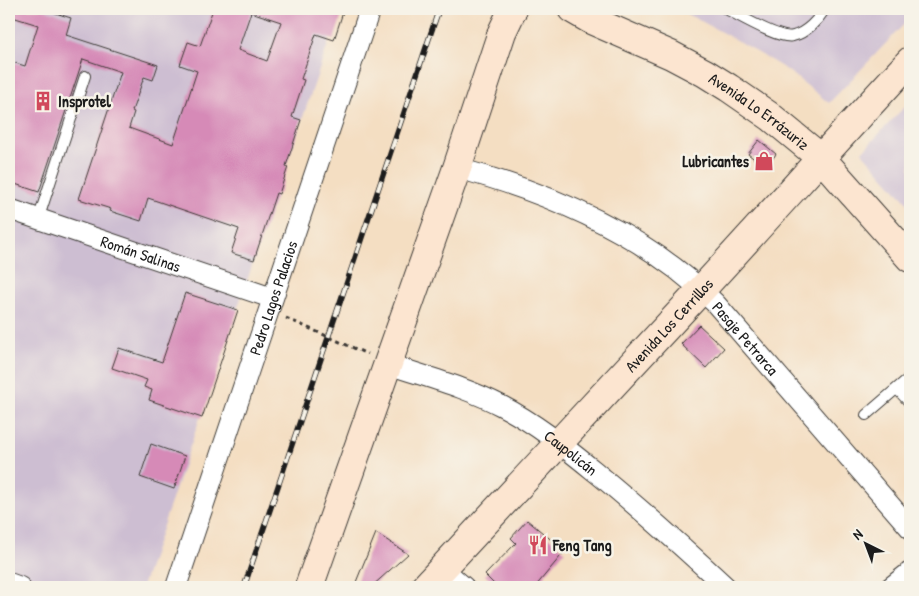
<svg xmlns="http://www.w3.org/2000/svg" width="919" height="596" font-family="'Patrick Hand',sans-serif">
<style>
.industrial{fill:#cdbed2}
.building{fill:#d68ab7;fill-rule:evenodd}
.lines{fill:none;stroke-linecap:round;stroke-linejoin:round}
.lane-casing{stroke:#3c3935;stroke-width:12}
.street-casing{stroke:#3c3935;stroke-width:22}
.secondary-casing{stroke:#3c3935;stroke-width:30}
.path{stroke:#3c3935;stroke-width:3;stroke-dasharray:4 4;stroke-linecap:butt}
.lane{stroke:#fff;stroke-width:10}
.street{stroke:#fff;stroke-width:20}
.secondary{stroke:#fce5d0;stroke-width:28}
.rail-casing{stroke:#1c1c1c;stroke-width:5.5}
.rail{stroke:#f7f3e8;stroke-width:4;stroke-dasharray:11;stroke-linecap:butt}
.labels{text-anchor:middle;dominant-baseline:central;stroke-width:5;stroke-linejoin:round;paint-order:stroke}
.poi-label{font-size:16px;font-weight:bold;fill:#1c1c1c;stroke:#f7f3e8;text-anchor:start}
.street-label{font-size:16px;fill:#1c1c1c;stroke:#f7f3e8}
</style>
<rect width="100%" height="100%" fill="#f7f3e8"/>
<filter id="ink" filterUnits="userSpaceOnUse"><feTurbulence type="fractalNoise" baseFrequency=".02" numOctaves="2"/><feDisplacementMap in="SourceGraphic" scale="10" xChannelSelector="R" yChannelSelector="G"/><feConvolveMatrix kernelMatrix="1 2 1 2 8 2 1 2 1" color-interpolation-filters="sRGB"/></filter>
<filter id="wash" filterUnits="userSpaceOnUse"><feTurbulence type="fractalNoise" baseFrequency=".0096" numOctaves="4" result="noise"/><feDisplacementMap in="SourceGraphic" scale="20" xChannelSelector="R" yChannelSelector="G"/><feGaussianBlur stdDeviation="1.12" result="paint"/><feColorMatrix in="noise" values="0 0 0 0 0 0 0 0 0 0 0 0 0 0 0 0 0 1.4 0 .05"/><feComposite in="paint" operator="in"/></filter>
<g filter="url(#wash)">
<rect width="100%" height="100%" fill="#f4dec2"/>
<path class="industrial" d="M9,9H340L142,587H9Z
M676,9H910V18L829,103L787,70L745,45L701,21Z
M910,101V206L862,152Z"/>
<g id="blocks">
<path class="building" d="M9,9H43L71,18L66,35L158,65L153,80L144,77L132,111L134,112L129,128L173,144L197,71L180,65L188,42L200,46L213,9H344L334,40L316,34L301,79L304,80L292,117L301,120L286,166L288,167L279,194L276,193L254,260L231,253L239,229L148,198L141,221L110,211L111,209L79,199L121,72L83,59L39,192L9,182V61L25,66L38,25L9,16ZM251,12L281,22L267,61L238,50Z
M759,140L776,154L766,168L748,154Z
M185,293L238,310L202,418L149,400L152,390L144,387L147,380L112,368L119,348L162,362Z
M699,325L724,348L706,368L681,344Z
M151,444L185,456L174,489L140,477Z
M527,520L565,551L535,587H497L485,575L516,543L511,538Z
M376,533L408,554L371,587H354Z"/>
</g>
</g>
<g filter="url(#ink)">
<use href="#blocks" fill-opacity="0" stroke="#3c3935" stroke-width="1"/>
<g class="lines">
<defs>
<path id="lane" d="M726,9C740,16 780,40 793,36C806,33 818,20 825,9
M38,220L85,76
M897,389L910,403
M866,415L910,377"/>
<g id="street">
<path id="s1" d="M457,168C550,193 646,234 715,303L910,528"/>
<path id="s2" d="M9,209L272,298"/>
<path id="s3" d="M388,364C426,377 466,387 502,406C537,424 567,449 598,474C642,510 684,548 726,587"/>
<path d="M442,568L464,587"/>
<path d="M9,583L20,587"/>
<path id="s4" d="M176,587L370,9"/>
<path d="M891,587L910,572"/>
</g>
<g id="secondary">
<path id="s5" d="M572,9L591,20L671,55L705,73L729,88L771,117L821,158L910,258"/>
<path d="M309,587L457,168L502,32L513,9"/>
<path id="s6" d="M425,587C517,488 610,389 702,289C772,213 840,136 910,61"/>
</g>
</defs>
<use href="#lane" class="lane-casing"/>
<use href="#street" class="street-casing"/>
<use href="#secondary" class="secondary-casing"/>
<path class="path" d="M286,318L367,354"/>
<use href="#lane" class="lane"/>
<use href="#street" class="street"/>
<use href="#secondary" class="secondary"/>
<defs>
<path id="rail" d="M244,587L439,9"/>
</defs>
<use href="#rail" class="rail-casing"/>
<use href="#rail" class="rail"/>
</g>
</g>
<defs>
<symbol id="building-bare" viewBox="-9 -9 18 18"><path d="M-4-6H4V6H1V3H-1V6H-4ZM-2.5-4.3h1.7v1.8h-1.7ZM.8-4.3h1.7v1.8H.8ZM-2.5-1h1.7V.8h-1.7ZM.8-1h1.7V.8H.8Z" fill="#d1495b" stroke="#f7f3e8" stroke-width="2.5" paint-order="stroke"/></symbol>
<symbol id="shop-bare" viewBox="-9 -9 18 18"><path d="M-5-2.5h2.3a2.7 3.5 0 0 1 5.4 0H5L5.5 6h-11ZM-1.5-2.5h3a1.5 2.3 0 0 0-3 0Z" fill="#d1495b" stroke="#f7f3e8" stroke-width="2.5" paint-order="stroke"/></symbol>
<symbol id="restaurant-bare" viewBox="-9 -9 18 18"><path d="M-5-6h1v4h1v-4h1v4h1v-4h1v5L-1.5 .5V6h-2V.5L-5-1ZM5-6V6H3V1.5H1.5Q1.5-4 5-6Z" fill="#d1495b" stroke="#f7f3e8" stroke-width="2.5" paint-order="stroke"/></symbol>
</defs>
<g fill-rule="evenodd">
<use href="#building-bare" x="29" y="87" width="28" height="28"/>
<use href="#shop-bare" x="750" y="147" width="28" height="28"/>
<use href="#restaurant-bare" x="524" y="531" width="28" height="28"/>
</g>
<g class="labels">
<g class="poi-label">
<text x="58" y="101">Insprotel</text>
<text x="749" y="161" text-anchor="end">Lubricantes</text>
<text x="553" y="545">Feng Tang</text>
</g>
<g class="street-label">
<text stroke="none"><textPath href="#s5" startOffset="214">Avenida Lo Errázuriz</textPath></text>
<text stroke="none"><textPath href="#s2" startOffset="139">Román Salinas</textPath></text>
<text stroke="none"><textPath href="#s4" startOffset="305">Pedro Lagos Palacios</textPath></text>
<text stroke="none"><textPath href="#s6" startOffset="358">Avenida Los Cerrillos</textPath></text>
<text stroke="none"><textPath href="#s1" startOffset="341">Pasaje Petrarca</textPath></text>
<text stroke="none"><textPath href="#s3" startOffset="205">Caupolicán</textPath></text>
</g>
</g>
<rect width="919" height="596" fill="none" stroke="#f7f3e8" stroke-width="30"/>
<g transform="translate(866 544) rotate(318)" stroke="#f7f3e8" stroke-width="4" paint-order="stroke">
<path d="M0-4L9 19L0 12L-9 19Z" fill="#1c1c1c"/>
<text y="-8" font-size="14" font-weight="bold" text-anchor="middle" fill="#1c1c1c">N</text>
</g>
</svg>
